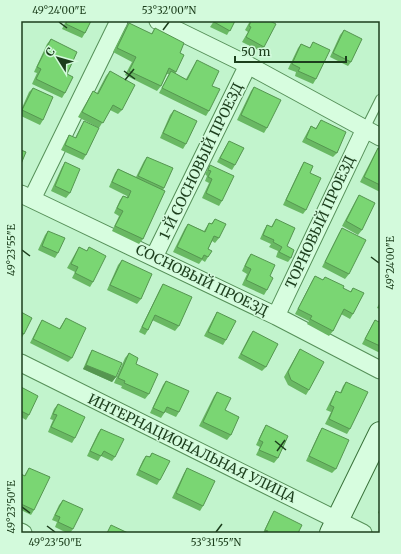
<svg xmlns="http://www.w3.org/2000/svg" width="401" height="554" font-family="Merriweather,serif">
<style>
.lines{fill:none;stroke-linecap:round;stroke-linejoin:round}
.lane-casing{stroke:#569059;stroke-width:10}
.street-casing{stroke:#569059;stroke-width:19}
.secondary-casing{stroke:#39723a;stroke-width:24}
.lane{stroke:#d7fddf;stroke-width:8}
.street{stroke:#d7fddf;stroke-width:17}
.secondary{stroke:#d7fddf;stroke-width:22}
.wall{fill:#69b863}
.shaded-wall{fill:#559650}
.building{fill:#7ad673;stroke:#559650}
.ticks{fill:none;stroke:#1c3e1c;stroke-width:1.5}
.labels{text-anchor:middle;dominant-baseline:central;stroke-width:3;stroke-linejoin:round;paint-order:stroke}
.street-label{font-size:14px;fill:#1c3e1c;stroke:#d3fadc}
.neatline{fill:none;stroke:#1c3e1c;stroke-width:1.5}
.ticks-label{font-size:10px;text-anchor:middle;fill:#1c3e1c}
</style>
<rect width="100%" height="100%" fill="#c2f4cd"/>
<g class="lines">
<defs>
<path id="lane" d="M365,129L380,99"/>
<path id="street" d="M158,21L248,65L380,137
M21,194L276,316L380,370
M32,199L119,21
M154,257L248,65
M276,316L365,129
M21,363L363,533
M21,532L23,533"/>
<path id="secondary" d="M331,533L380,433"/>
</defs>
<use href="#lane" class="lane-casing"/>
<use href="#street" class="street-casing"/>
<use href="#secondary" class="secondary-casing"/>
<use href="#lane" class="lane"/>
<use href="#street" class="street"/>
<use href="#secondary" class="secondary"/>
</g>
<path class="wall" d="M66,21H91L85,33L82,38L62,29Z
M214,21H235L227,35L210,27Z
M250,21H270L264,47L260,51L242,42L248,32L245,30Z
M129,23L151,34L155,28L180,53L176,72L175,74L186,79L194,65L197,60L212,86L209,111L206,116L159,93L169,74H167L161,86L157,91L125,75L132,62L113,52L125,28Z
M344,30L351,62L348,66L330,57L340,35Z
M51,39L67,74L65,93L62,98L32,84L37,73L34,72L47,44Z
M313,42L316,79L313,84L295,76L296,72L288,69L298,48L301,44L310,48Z
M110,71L122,110L118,114L110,110L99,128L78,117L90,96L93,91L97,93L106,76Z
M254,87L267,128L264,133L237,120L251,91Z
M33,88L43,120L40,125L21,116V110L29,92Z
M174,110L186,144L183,149L160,138L170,115Z
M321,120L337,153L333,157L302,142L308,131L311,126L316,128Z
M84,121L86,155L83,160L61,150L66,140L69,135L75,138L81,126Z
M229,141L235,165L232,170L217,162L226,146Z
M378,148L380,149V192L360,182L375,153Z
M147,157L164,188L143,239L139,244L112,231L119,216L114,213L120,200L123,196L127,197V196L109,187L115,173L118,169L136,177L144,161Z
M65,162L70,193L66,198L51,191L62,167Z
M304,162L310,173L306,210L303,214L283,205L301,167Z
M210,165L222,201L219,206L202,198L209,183L205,181L207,176L205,174Z
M359,195L362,230L358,235L342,226L356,200Z
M215,219L219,238L215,243L212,241L208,249V257L205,262L202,260L199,264L173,252L185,228L188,224L204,231L209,223L211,224Z
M276,219L291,258L288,262L276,257L278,251L269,247L271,244L260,239L264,230L267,225L271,227Z
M342,228L349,274L345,279L322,267L339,233Z
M48,231L58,253L55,258L38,250L45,235Z
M79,247L87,251L89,247L93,282L90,287L72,278L75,272L67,268L76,252Z
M251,254L270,276L267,290L264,295L242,285L247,274L242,271L248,258Z
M122,260L141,299L137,304L107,290L118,265Z
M315,276L323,280L325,277L343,288L350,292L353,288V314L350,319L341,314L333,331L329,336L307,324L309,321L295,314L312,281Z
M163,284L179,326L175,331L152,320L148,330L145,335L139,332L160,289Z
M380,302V309L377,308Z
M21,312L24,334L21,339Z
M217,312L226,340L223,345L204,336L214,317Z
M66,318L72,358L68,362L30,343L39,325L42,320L59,329Z
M380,318V353L362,344L372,325L375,320L378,322Z
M253,331L266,367L262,371L238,358L250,335Z
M300,349L309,390L306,395L288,385L284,377L297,354Z
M92,350L116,377L112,382L83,369L89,355Z
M129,353L136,364L149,394L145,399L121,388L122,386L114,383L125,358Z
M166,381L179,412L176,417L165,412L161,418L150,413L163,385Z
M346,382L350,429L347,434L325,424L331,412L326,410L333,396L336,391L340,393L343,386Z
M21,387L29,415L26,420L21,417Z
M217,392L225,410L231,435L227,440L199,426L214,396Z
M58,404L75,438L72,443L48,432L53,420L50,419L54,409Z
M266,425L278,458L274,463L256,455L260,447L256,445L263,430Z
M322,428L336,469L332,473L306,461L319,433Z
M101,429L115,457L112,461L101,456L98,461L87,456L98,433Z
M152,453L160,480L157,485L136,475L143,460L146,456L149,457Z
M29,468L34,510L31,515L21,510V474L24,476Z
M187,468L203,506L200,511L172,498L184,473Z
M63,500L73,529L70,533H67L55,527L57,522L52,520L59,505Z
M380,508V514L378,513Z
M274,511L298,533H263L271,516Z"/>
<path class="shaded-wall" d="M86,365L116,377L112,382L83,369Z
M265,530L268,531L267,533H263Z"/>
<path class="building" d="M67,21H91L85,33L66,24Z
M214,21H235L230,31L214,22Z
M251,21H270L276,24L264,47L246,37L251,27L249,26Z
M129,23L152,34L155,28L184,43L180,53L184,55L176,72L169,68L161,86L129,71L136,57L117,48Z
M344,30L362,39L351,62L333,53Z
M51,39L77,52L67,74L73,77L65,93L36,79L41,69L37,67Z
M313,42L330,50L316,79L298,71L300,68L292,64L301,44L310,48Z
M197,60L219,71L212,86L220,89L209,111L162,88L171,71L187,80Z
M110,71L135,85L122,110L113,105L103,123L82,112L93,91L98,94Z
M254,87L281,100L267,128L241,115Z
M33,88L53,97L43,120L22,110Z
M174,110L197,121L186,144L163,133Z
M321,120L346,132L337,153L306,138L311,126L316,129Z
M84,121L99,128L86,155L65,145L69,135L76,138Z
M229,141L244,148L235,165L220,158Z
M378,148L380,149V185L364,177Z
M21,150L26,152L21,164Z
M147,157L173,168L164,188L138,176Z
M65,162L80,169L70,193L55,186Z
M304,162L313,166L310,173L321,178L306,210L286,200Z
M210,165L234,176L222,201L206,193L212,179L208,177L211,171L208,170Z
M118,169L165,191L143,239L115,226L123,211L117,208L123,196L128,198L131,191L112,182Z
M359,195L375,203L362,230L346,221Z
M215,219L226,224L219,238L214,236L208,249L212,251L208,257L204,255L202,259L177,247L188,224L205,232L209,223L212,224Z
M276,219L295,228L287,246L294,250L291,258L279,252L282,247L273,242L274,240L263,235L267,225L272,227Z
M342,228L366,240L349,274L325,262Z
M48,231L65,238L58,253L42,246Z
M79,247L87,251L89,247L106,256L93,282L75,273L78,267L71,264Z
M251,254L275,265L270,276L273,278L267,290L246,280L251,269L245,266Z
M122,260L152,274L141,299L110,285Z
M315,276L323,280L325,277L344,286L343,288L351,292L353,288L364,293L353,314L344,309L333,331L310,319L312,316L298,309Z
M163,284L192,297L179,326L155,315L148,330L142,327Z
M21,312L32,318L24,334L21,332Z
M217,312L236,321L226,340L208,332Z
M66,318L86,328L72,358L33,339L42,320L60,329Z
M375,320L379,322L380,320V346L365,339Z
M253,331L278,344L266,367L241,354Z
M300,349L324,362L309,390L291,380L288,372Z
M92,350L122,363L116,377L86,365Z
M129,353L138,358L136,364L158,374L149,394L124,383L125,381L118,378Z
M166,381L189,391L179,412L167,407L164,413L153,408Z
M346,382L368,392L350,429L329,419L334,407L330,405L336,391L341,393Z
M21,387L38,396L29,415L21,411Z
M217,392L231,398L225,410L239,417L231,435L203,422Z
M58,404L85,417L75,438L51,427L57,415L53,414Z
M266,425L288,436L278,458L259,450L263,442L259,440Z
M322,428L349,440L336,469L309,456Z
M101,429L124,439L115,457L104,451L101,456L90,451Z
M152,453L170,461L160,480L139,470L146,456L150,457Z
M29,468L50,477L34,510L21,504V474L25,476Z
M187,468L215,481L203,506L176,493Z
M63,500L83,509L73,529L58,522L60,517L55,515Z
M274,511L302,525L298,533H267L268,531L265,530Z
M111,525L128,533H107Z"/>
<path class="ticks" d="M59,22L67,28M163,30L169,22M124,71L135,79M125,80L134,69M22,250L30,256M371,257L379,263M275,441L286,450M277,451L285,440M22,507L30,513M47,526L55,532M216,532L222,524"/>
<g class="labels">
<g class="street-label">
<text transform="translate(201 161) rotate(-64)">1-Й СОСНОВЫЙ ПРОЕЗД</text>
<text transform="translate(320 222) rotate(-65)">ТОРНОВЫЙ ПРОЕЗД</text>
<text transform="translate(202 280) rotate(26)">СОСНОВЫЙ ПРОЕЗД</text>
<text transform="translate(192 448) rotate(26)">ИНТЕРНАЦИОНАЛЬНАЯ УЛИЦА</text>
</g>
</g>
<rect width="401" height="554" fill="none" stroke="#d3fadc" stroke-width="44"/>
<g transform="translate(58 58) rotate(307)" stroke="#d3fadc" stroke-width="3" paint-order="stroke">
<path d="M0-3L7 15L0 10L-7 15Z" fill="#1c3e1c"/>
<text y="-6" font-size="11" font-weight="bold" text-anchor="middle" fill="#1c3e1c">С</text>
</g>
<path d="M235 56v6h111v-6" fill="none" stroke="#1c3e1c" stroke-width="2"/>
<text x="241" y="56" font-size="12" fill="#1c3e1c" stroke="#d3fadc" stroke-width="3" paint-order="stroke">50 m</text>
<rect x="22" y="22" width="357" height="510" class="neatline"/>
<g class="ticks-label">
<text x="59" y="14">49°24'00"E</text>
<text x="169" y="14">53°32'00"N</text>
<text transform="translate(11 250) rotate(-90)" y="4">49°23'55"E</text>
<text transform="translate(390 263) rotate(-90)" y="4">49°24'00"E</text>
<text transform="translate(11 507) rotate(-90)" y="4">49°23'50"E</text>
<text x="55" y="546">49°23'50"E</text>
<text x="216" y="546">53°31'55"N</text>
</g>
</svg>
